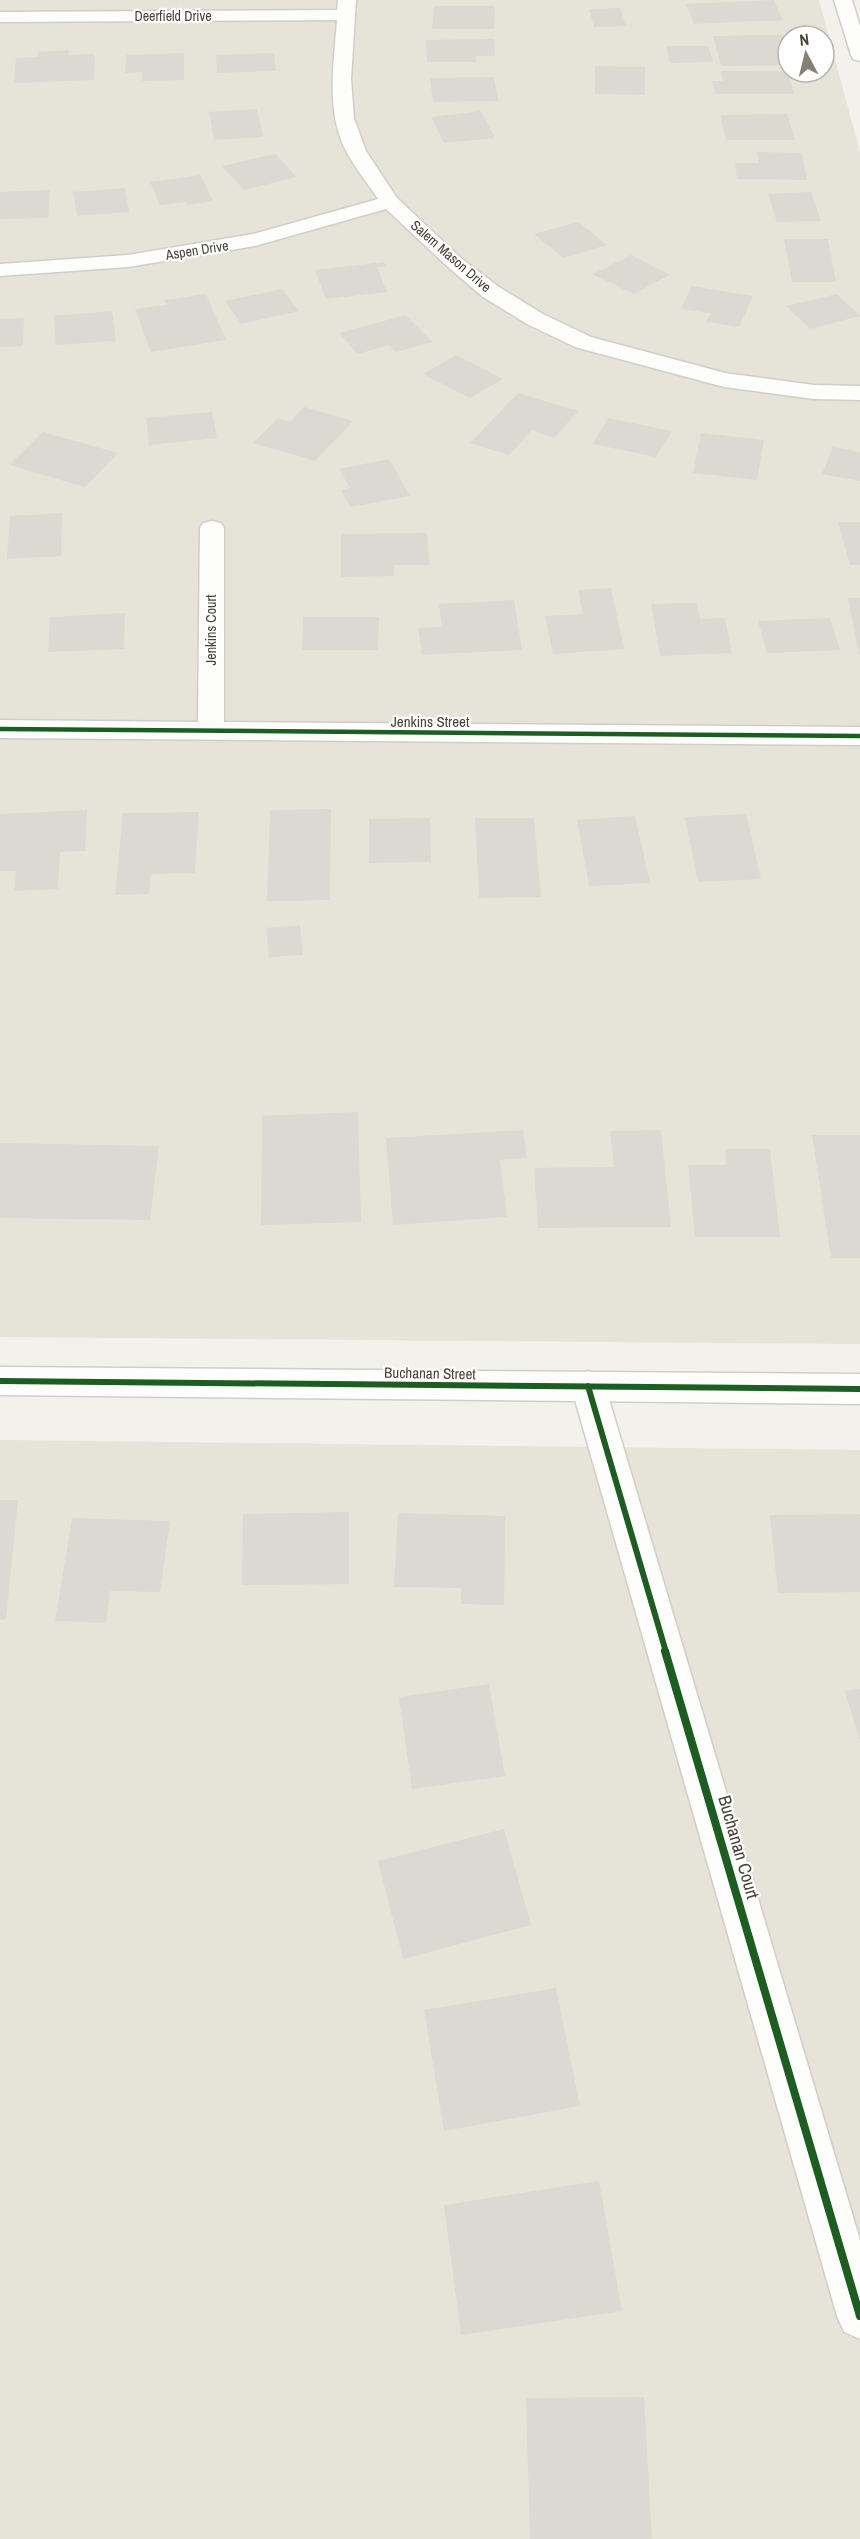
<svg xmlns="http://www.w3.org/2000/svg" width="860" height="2539" font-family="'Archivo Narrow',sans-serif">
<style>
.residential{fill:#e6e3d8;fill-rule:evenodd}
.building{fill:#dcd9d3}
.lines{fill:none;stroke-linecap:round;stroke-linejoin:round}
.minor-casing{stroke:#d0cec8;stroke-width:3}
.tertiary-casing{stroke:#d0cec8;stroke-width:3}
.minor{fill:#fdfdfc;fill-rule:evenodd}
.tertiary{fill:#fdfdfc;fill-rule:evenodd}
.cycleway-far2-casing{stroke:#fff;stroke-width:8}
.cycleway-far1-casing{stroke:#fff;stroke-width:10}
.cycleway-casing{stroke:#fff;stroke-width:11}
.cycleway-far2{stroke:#1b5e20;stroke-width:4.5}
.cycleway-far1{stroke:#1b5e20;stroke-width:6}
.cycleway{stroke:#1b5e20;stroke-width:8}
.labels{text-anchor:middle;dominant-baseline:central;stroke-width:4.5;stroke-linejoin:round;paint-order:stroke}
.far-street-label{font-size:14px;fill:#494336;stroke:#fff}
.street-label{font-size:15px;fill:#494336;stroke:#fff}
.near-street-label{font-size:18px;fill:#494336;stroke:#fff}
</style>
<rect width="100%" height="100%" fill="#f2f1eb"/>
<path class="residential" d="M0,0H819L860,152V1344L0,1337ZM788,36H824V72H788Z
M0,1440L860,1450V2539H0Z"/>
<path class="building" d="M774,0L783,20L694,24L686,4Z
M434,6H495L494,29H432Z
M620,8L626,26L594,27L589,9Z
M783,35L788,51V65L721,66L713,36Z
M494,39L495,56H476V62H427L426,40Z
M666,46H708L713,62L670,63Z
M69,50L68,55L95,54L94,80L14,83L16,58L38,57V52Z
M184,53V80L142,81V72L125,73L126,55Z
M274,53L276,71L217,73L216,55Z
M595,66L645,67V95L595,94Z
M721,71H788L794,94H715L712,81H723Z
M494,77L498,101L433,102L430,78Z
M257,109L263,137L214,140L209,112Z
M481,111L495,138L444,143L431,117Z
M787,114L795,140H726L720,115Z
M757,152L802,153L807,180L737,179L735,163H759Z
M275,154L297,177L244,190L222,166Z
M201,175L213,201L187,205L186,202L160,205L150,182Z
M125,188L129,212L77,216L73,192Z
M50,190L48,218L0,219V192Z
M811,192L821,221L777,222L768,194Z
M578,222L607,245L563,258L534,234Z
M784,239H828L836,282H792Z
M631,255L670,275L633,294L593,274Z
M384,262L386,266L377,267L387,292L326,299L315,270Z
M692,286L753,296L739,327L706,322L710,313L681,309Z
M282,289L299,311L241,324L225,301Z
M206,294L226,340L151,352L135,309L167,305L165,300Z
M837,294L860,316L810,329L786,306Z
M112,311L116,341L56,345L54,316Z
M406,315L432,342L396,352L389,345L358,354L339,333Z
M24,318L23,346L0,347V319Z
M456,355L503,379L470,398L423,374Z
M518,393L578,411L554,438L532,430L509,455L470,443Z
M304,407L353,421L315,461L253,443L278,418L290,422Z
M212,412L217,438L149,445L146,418Z
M608,418L672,431L656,457L593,444Z
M43,432L118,453L85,487L9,465Z
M701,433L764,440L757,480L693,473Z
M833,447L860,452V481L822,474Z
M389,459L410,496L350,507L341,490L350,488L339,469Z
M62,513L61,556L7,559L10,516Z
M838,522H860V565H850Z
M427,533L429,565H394V576L341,577V534Z
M611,588L624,649L553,654L545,616L583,614L578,590Z
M848,598H860V654H859Z
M514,600L522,650L422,655L418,628L442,627L439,604Z
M697,603L700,619L725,618L732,653L660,656L651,604Z
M125,613L124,649L48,652L50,617Z
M303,617H379L378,650H302Z
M830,618L840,650L767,653L758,621Z
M331,809L330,900L267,901L270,810Z
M87,810L85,851L60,852L58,889L14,891L16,871H0V814Z
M199,812L195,873L151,874L149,894L115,895L123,813Z
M746,814L761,879L698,882L685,817Z
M635,816L650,883L589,886L577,820Z
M430,818L431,862L369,863V819Z
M475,818H534L541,897L479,898Z
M300,925L303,955L269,957L266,928Z
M358,1112L361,1222L261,1225L262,1116Z
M523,1130L527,1158L500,1160L507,1217L393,1225L386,1138Z
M661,1130L671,1227L538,1228L534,1168L614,1167L610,1131Z
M812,1135H860V1258H831Z
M0,1143L159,1146L150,1220L0,1218Z
M725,1149H770L780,1237H695L688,1165H726Z
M0,1500H18L6,1619L0,1620Z
M349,1512V1584L242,1585L243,1514Z
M398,1513L505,1516L504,1605L461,1604V1588L394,1587Z
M860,1514V1592L778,1593L770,1515Z
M72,1518L170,1521L160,1592L110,1591L106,1623L55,1621Z
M489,1684L505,1776L412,1789L399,1697Z
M860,1689V1739H859L845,1691Z
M504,1829L531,1925L403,1959L378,1861Z
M556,1988L580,2106L444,2131L424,2010Z
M599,2181L622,2311L461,2335L444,2205Z
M644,2397L652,2539H530L526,2398Z"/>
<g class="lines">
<defs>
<path id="minor" d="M338,0H356L351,79L354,118L366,151L397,198L462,259L499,287L543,314L591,337L725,373L814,385L860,386V400L814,399L724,387L575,347L527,324L483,297L448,267L386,209L255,246L128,267L0,276V264L128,255L253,234L378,199C368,184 356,169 347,153C325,113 334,64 337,20L0,22V12L337,10Z
M834,0H852L860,26V61L853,59L851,55Z
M212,521L221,523L224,528V722L860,727V745L0,738V720L198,722L200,528L203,523Z
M588,1371L600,1376L605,1386L860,2240V2339L844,2332L837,2316L571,1386L576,1376Z"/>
<path id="tertiary" d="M0,1367L860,1374V1404L0,1395Z"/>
</defs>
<use href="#minor" class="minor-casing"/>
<use href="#tertiary" class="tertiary-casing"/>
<use href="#minor" class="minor"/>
<use href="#tertiary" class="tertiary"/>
<defs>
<path id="cycleway-far2" d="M0,729L860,736"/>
<path id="cycleway-far1" d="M0,1381L860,1389
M588,1386L666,1652"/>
<path id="cycleway" d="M665,1651L860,2316"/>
</defs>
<use href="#cycleway-far2" class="cycleway-far2-casing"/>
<use href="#cycleway-far1" class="cycleway-far1-casing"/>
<use href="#cycleway" class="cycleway-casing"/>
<use href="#cycleway-far2" class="cycleway-far2"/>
<use href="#cycleway-far1" class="cycleway-far1"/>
<use href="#cycleway" class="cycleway"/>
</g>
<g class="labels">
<g class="far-street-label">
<text x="173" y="16">Deerfield Drive</text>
<text transform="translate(197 250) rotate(-9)">Aspen Drive</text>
<text transform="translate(451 256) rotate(41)">Salem Mason Drive</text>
<text transform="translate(211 630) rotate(-90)">Jenkins Court</text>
</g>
<g class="street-label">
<text x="430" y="721">Jenkins Street</text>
<text transform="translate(430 1373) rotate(1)">Buchanan Street</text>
</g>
<g class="near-street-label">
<text transform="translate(739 1847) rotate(74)">Buchanan Court</text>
</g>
</g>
<g transform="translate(806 54) rotate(353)"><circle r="28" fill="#ffffff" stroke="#b6b4af" stroke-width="1.5"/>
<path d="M0-4.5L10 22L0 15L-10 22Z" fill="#848075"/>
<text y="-9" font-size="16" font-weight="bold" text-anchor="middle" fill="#494336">N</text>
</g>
</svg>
